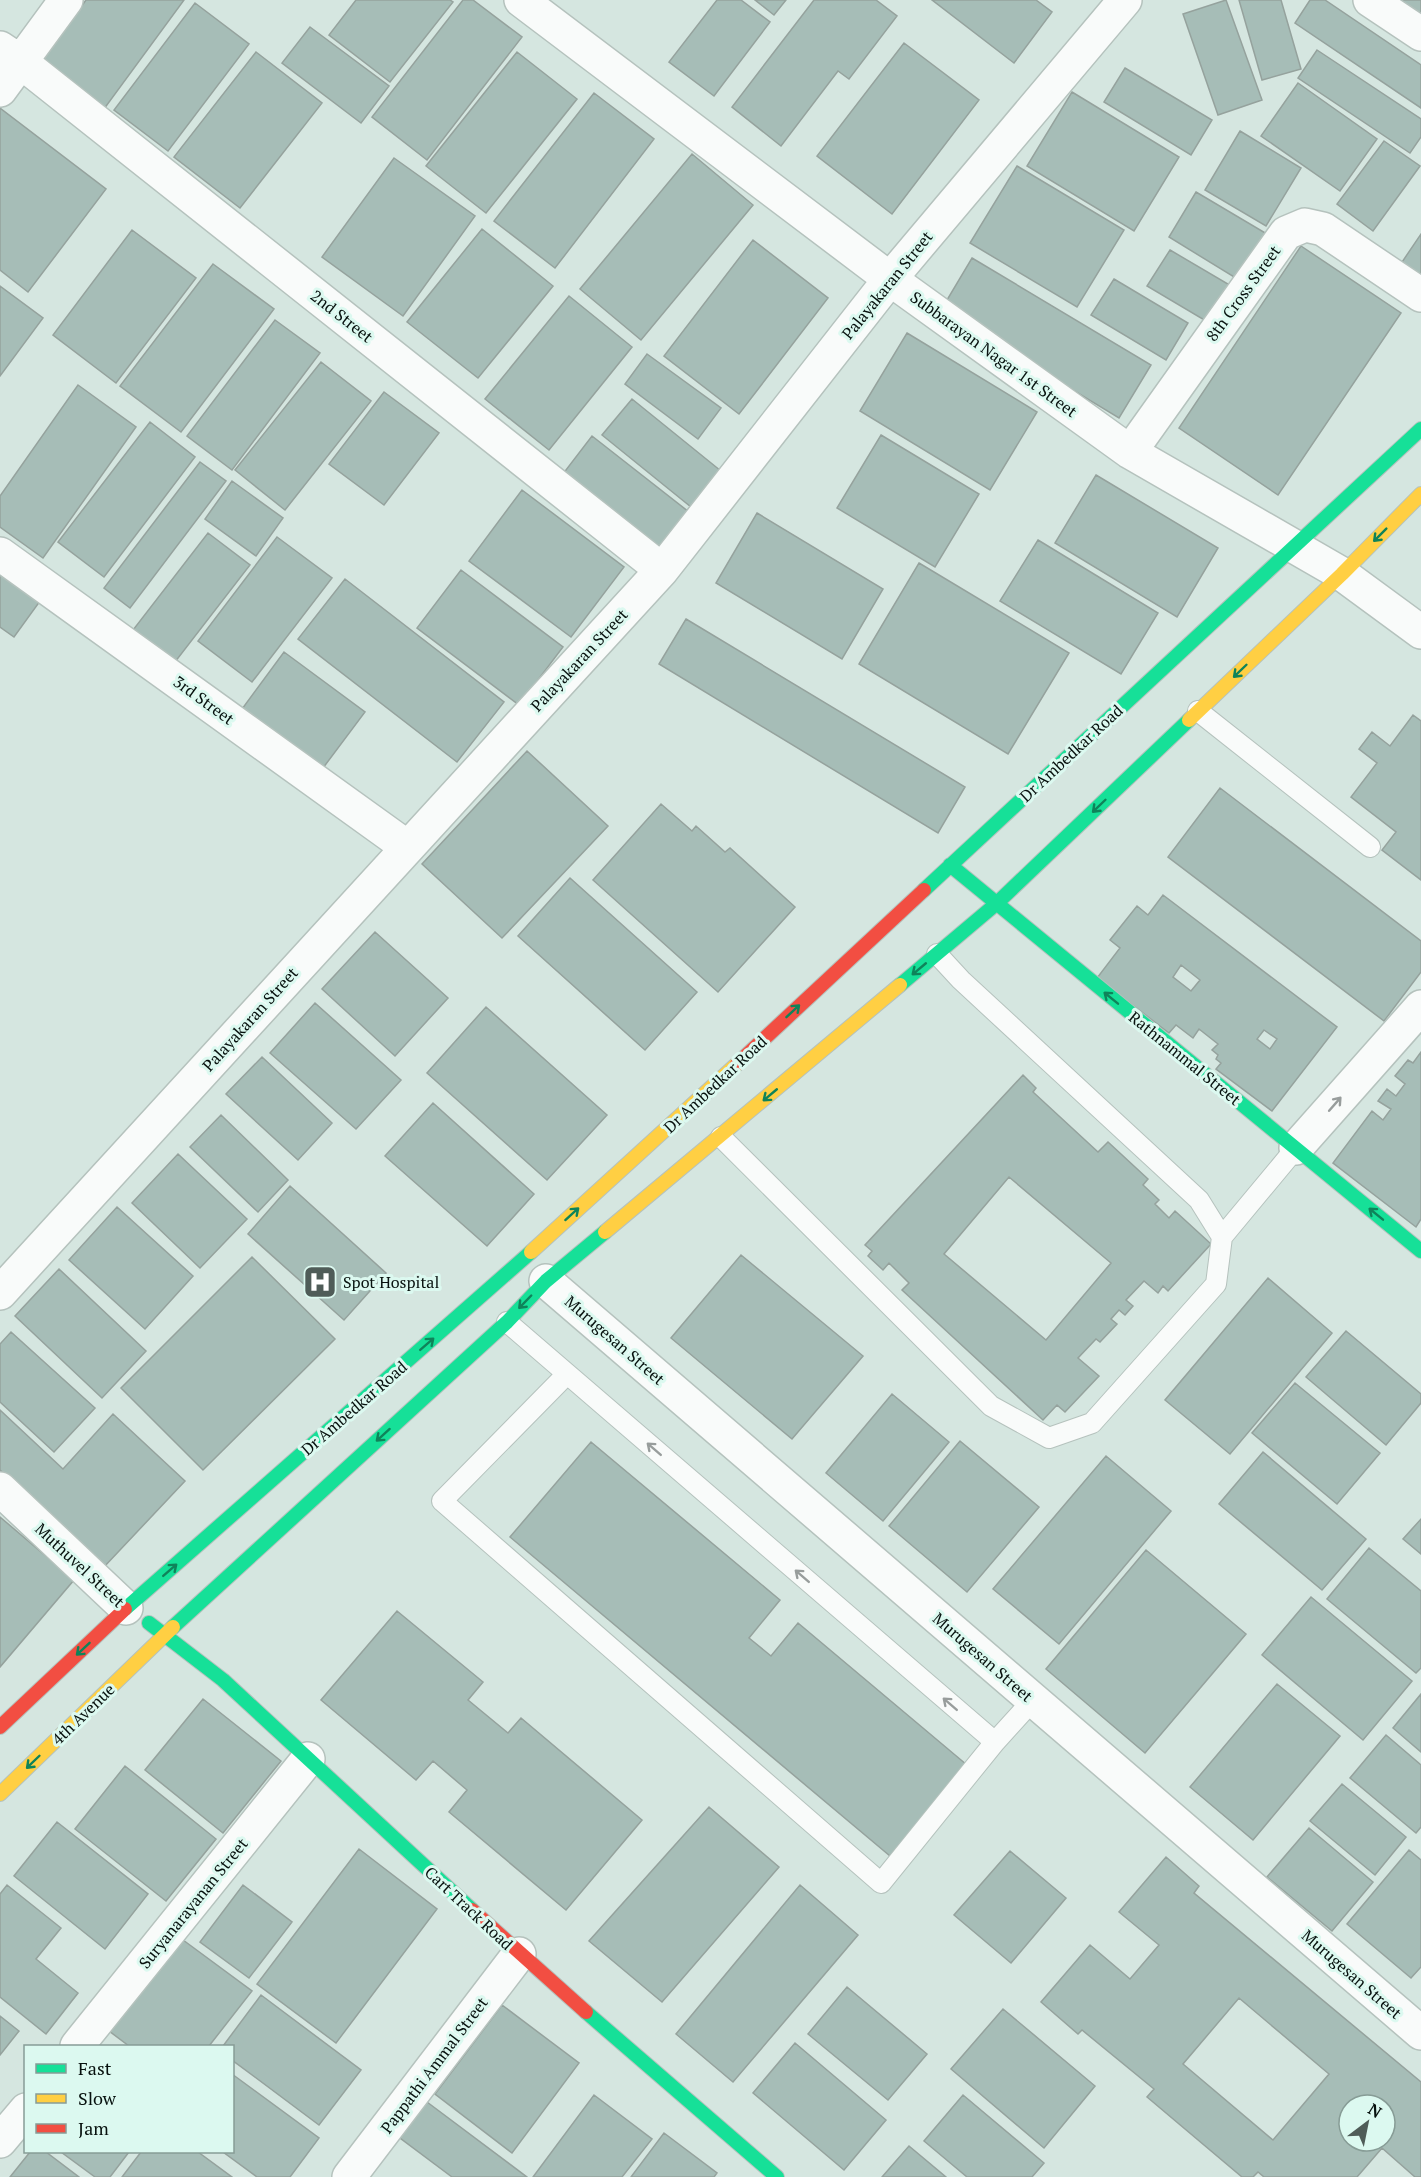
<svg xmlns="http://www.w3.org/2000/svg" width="1421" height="2177" font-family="'PT Serif',serif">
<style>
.building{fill:#a6bdb7;stroke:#95a29d;stroke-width:1.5;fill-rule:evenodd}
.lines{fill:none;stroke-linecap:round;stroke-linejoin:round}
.lane-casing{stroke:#b5c2bd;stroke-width:22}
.street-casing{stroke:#b5c2bd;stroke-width:36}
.fast-casing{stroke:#b5c2bd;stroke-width:16}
.slow-casing{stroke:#b5c2bd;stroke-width:16}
.jam-casing{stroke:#b5c2bd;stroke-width:16}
.lane{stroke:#f9fbfa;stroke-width:20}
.street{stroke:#f9fbfa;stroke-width:33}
.fast{stroke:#16e098;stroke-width:14}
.slow{stroke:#ffcf43;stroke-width:14}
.jam{stroke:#f24e42;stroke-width:14}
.oneway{stroke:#0f835a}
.oneway2{stroke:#989d9c}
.labels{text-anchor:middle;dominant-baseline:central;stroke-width:6;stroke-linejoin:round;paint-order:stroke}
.street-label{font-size:16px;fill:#07110e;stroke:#dcf9f0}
.poi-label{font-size:16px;fill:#07110e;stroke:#dcf9f0;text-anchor:start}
</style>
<rect width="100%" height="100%" fill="#d5e6e0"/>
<path class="building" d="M86,0H184L104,109L41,62Z
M356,0H450L453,2L390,82L329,35Z
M463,0H473L522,37L427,160L372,117Z
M717,0H741L770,22L714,96L669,62Z
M755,0H786L774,15Z
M814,0H876L897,16L849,79L838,71L781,146L732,107Z
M932,0H1036L1052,12L1014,63Z
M1226,0L1262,100L1218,115L1183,14Z
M1239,0H1281L1301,69L1262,80Z
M1310,0H1325L1421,65V108L1295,23Z
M1395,0H1421V18Z
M195,3L249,44L168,151L114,110Z
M310,27L389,86L361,123L282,63Z
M904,43L979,100L892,214L817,156Z
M1317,50L1421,119V137L1410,153L1298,78Z
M256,52L322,103L240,208L174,157Z
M517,52L577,99L486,213L426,166Z
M1125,68L1212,120L1191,155L1104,102Z
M1298,83L1377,139L1340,191L1261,136Z
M1072,92L1179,157L1134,231L1027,166Z
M594,93L654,139L555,268L494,221Z
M0,108L106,189L28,292L0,270Z
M1240,131L1301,168L1266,226L1205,190Z
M1384,141L1420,166L1373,231L1337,204Z
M692,154L753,205L641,340L580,289Z
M394,158L475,216L403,316L322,257Z
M1017,166L1124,230L1077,307L970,243Z
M1196,192L1267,234L1239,280L1169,237Z
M482,229L553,286L478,378L407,322Z
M132,230L196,278L116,383L53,335Z
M1421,234V288L1396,271Z
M753,240L828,298L739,414L664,356Z
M1301,246L1401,313L1278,495L1179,428Z
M1170,250L1233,287L1211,324L1147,286Z
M972,258L1151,365L1119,418L941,310Z
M213,264L274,309L181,432L120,386Z
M1114,279L1188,323L1166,360L1091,315Z
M0,286L43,318L0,376Z
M569,296L632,347L549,450L485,399Z
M275,320L320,353L232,470L187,436Z
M907,333L1037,412L990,490L860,411Z
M647,354L721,408L698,439L625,384Z
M321,362L371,401L285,510L235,470Z
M78,385L136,427L43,558L0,527V496Z
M384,392L439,433L384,505L329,464Z
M632,399L721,471L691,507L602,435Z
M150,422L195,457L104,577L58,542Z
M881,435L979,494L935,567L837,508Z
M592,436L689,512L657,554L559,479Z
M200,462L226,481L130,608L104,588Z
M1096,475L1218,548L1177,617L1055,543Z
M232,481L283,518L256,556L205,519Z
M522,490L624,567L571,637L469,561Z
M757,513L883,589L842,659L716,583Z
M208,533L250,565L175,662L133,630Z
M277,537L332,578L252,682L198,641Z
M1038,540L1158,613L1121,674L1000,601Z
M919,563L1069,653L1008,754L859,664Z
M0,565L43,597L14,637L0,627Z
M461,570L563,647L519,705L417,628Z
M345,579L504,702L457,762L298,639Z
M686,619L965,787L938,833L659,664Z
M284,652L365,712L323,768L242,709Z
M1413,715L1421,721V880L1382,850L1396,832L1351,797L1377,763L1359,749L1372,732L1390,746Z
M527,751L608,826L502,938L422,864Z
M1220,788L1421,941V972L1384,1021L1168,857Z
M661,804L692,831L696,826L725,852L730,848L795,907L718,992L593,880Z
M570,878L697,992L645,1050L518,936Z
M1163,895L1337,1027L1272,1111L1216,1069L1221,1063L1216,1059L1218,1055L1212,1050L1218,1044L1199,1029L1193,1038L1176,1025L1169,1033L1097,978L1120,948L1110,940L1137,906L1148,915ZM1181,965L1200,980L1191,991L1173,977ZM1264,1030L1277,1039L1270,1049L1257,1039Z
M375,932L448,998L395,1056L322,989Z
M315,1003L401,1080L356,1129L270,1053Z
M486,1007L607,1115L547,1180L427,1073Z
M1421,1052V1219L1416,1227L1333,1163L1372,1111L1383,1120L1391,1109L1378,1101L1387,1089L1396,1096L1405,1084L1395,1076L1408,1060L1413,1063Z
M262,1057L332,1123L298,1160L226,1094Z
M1023,1075L1036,1088L1033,1092L1098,1152L1108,1142L1148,1179L1143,1185L1159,1200L1155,1204L1169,1218L1175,1211L1211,1244L1168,1291L1163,1286L1158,1293L1144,1281L1126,1300L1133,1306L1125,1315L1119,1310L1111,1319L1117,1324L1100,1342L1096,1339L1078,1358L1099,1376L1065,1412L1057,1405L1043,1420L902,1290L909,1283L889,1263L883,1270L868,1256L872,1251L865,1245ZM1009,1177L1111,1263L1046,1340L944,1254Z
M433,1103L534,1194L487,1246L385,1156Z
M221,1115L288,1180L258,1212L190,1147Z
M178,1154L247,1219L200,1268L132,1203Z
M290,1186L386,1273L344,1320L248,1234Z
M117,1207L193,1276L145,1329L69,1260Z
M741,1255L863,1356L792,1439L671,1338Z
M252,1257L335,1339L203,1470L121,1388Z
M59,1269L146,1351L102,1398L15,1316Z
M1268,1278L1332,1333L1230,1454L1165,1400Z
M1346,1331L1421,1394V1403L1386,1445L1306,1377Z
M11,1332L95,1408L54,1452L0,1402V1344Z
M1295,1383L1380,1453L1337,1504L1252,1433Z
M892,1394L949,1442L883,1521L826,1473Z
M0,1410L63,1469L113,1414L185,1481L104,1567L0,1470Z
M960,1441L1039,1507L967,1592L889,1526Z
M591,1442L780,1600L749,1638L771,1656L798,1623L967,1765L890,1856L510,1537Z
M1263,1452L1366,1539L1322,1590L1219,1504Z
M1106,1456L1171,1511L1059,1644L993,1589Z
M0,1517L74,1580L0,1667Z
M1421,1519V1554L1403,1539Z
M1369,1548L1421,1591V1668L1416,1673L1327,1599Z
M1146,1550L1246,1634L1145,1753L1046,1669Z
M1311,1597L1412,1681L1363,1740L1262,1655Z
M397,1611L483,1682L468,1700L508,1733L521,1718L642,1820L566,1910L449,1812L467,1790L433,1761L416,1780L321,1700Z
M1277,1684L1340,1736L1253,1840L1190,1787Z
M1421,1694V1752L1393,1728Z
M203,1699L281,1761L223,1833L145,1770Z
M1386,1735L1421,1765V1827L1416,1833L1350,1778Z
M125,1766L216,1839L166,1901L75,1829Z
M1342,1784L1406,1837L1375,1875L1310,1821Z
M709,1807L779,1867L662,2002L589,1941Z
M57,1822L148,1894L105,1949L14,1876Z
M1309,1828L1373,1882L1332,1931L1267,1877Z
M359,1849L437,1909L336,2043L257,1984Z
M1409,1850L1421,1860V1967L1411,1978L1347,1924Z
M1010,1851L1066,1898L1011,1963L954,1915Z
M1166,1857L1199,1886L1194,1893L1421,2082V2177H1415L1382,2148L1357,2177H1264L1258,2172L1253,2177H1242L1147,2097L1154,2089L1082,2030L1078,2034L1041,2002L1090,1945L1130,1979L1159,1945L1119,1912ZM1239,1998L1329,2074L1273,2140L1183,2064ZM1349,2105H1385V2141H1349Z
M7,1885L61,1928L36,1959L78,1993L46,2034L0,1997V1894Z
M243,1885L292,1922L249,1978L200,1942Z
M800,1885L858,1935L733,2082L676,2034Z
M179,1937L252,1991L209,2046H129L109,2031Z
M847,1987L927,2054L888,2100L808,2034Z
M261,1995L361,2070L319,2125L232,2060V2046H223Z
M502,2005L579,2063L512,2153L435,2094Z
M1003,2009L1095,2086L1044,2148L951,2069Z
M0,2016L19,2031L0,2055Z
M795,2043L886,2120L844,2170L753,2093Z
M232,2074L319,2138L290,2177H257L223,2152H232Z
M594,2095L652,2139L622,2177H533Z
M963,2095L1044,2163L1032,2177H967L924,2141Z
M423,2099L527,2177H452L396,2135Z
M664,2133L717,2173L714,2177H631Z
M909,2146L946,2177H882Z
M30,2152H46L79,2177H10Z
M61,2152H129L110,2177H95Z
M141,2152H198L232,2177H122Z"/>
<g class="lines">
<defs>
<path id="lane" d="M1198,711L1370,847
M721,1137L991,1406L1049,1438L1092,1423L1216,1284L1222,1237L1199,1200L961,980L937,954
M1222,1237L1296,1148
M507,1322L995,1742
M567,1374L442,1501L881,1883L995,1742L1033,1700"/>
<path id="street" d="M521,0L890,279L1130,452L1342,574L1421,632
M1370,0L1421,34
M0,48L21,62L662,570
M0,90L66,0
M1130,452L1286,233L1305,225L1323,229L1421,295
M0,554L407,847
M1296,1148L1421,1007
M546,1281L1421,2033
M0,1293L662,570L890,279L1125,0
M0,1489L126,1608
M77,2046L308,1759
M0,2141L26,2110
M349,2177L519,1954"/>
<path id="fast" d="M950,865L1421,1251
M924,890L1421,429
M900,985L996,904L1189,720
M125,1609L531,1252
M149,1623L223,1680L472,1910
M173,1627L507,1322L546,1281L605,1232
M586,2012L777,2177"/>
<path id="slow" d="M1189,720L1342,574L1421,494
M605,1232L900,985
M531,1252L737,1064
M0,1794L173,1627"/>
<path id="jam" d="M737,1064L924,890
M0,1727L125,1609
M472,1910L586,2012"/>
</defs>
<use href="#lane" class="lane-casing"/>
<use href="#street" class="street-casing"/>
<use href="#fast" class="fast-casing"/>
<use href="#slow" class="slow-casing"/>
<use href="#jam" class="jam-casing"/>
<use href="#lane" class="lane"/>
<use href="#street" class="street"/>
<use href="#fast" class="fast"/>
<use href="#slow" class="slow"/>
<use href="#jam" class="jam"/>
</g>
<defs><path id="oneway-shaft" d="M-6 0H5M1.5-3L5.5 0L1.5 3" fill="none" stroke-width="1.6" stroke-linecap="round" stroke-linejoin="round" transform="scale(1.5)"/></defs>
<g class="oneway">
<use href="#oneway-shaft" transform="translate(1380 535) rotate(135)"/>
<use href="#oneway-shaft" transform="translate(1240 671) rotate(136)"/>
<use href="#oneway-shaft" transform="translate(1099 806) rotate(136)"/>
<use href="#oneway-shaft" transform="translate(919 969) rotate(140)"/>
<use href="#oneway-shaft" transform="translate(1111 998) rotate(-141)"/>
<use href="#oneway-shaft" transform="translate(793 1011) rotate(-43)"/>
<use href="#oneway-shaft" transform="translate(770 1095) rotate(140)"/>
<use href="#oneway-shaft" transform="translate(572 1214) rotate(-42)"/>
<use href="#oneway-shaft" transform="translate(1376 1214) rotate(-141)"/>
<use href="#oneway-shaft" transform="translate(525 1302) rotate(134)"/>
<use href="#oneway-shaft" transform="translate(427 1344) rotate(-41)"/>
<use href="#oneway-shaft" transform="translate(383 1435) rotate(138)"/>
<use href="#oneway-shaft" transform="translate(170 1570) rotate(-41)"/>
<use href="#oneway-shaft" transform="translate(83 1649) rotate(137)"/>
<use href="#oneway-shaft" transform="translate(33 1762) rotate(136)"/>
</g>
<g class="oneway2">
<use href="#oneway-shaft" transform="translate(1335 1104) rotate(-49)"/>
<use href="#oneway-shaft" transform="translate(654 1449) rotate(-139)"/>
<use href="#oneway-shaft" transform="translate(802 1576) rotate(-139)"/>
<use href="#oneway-shaft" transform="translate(950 1704) rotate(-139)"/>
</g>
<defs>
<symbol id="hospital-square" viewBox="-11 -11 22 22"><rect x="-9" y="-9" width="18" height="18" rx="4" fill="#4f5c58" stroke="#dcf9f0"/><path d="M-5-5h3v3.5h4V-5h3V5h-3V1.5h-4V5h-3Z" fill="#fff"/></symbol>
</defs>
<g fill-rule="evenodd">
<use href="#hospital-square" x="301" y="1263" width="38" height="38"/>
</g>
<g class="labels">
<g class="street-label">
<text transform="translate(887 285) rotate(-51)">Palayakaran Street</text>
<text transform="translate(1243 293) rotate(-54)">8th Cross Street</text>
<text transform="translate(342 316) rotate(38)">2nd Street</text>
<text transform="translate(994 354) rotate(36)">Subbarayan Nagar 1st Street</text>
<text transform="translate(579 660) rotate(-47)">Palayakaran Street</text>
<text transform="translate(204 700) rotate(36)">3rd Street</text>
<text transform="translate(1071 753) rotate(-43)">Dr Ambedkar Road</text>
<text transform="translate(250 1019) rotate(-48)">Palayakaran Street</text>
<text transform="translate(1185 1058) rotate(39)">Rathnammal Street</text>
<text transform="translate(715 1084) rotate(-43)">Dr Ambedkar Road</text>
<text transform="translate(615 1340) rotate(41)">Murugesan Street</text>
<text transform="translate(354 1408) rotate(-41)">Dr Ambedkar Road</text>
<text transform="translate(80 1565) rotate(43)">Muthuvel Street</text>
<text transform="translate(983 1657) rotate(41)">Murugesan Street</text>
<text transform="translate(83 1714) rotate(-44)">4th Avenue</text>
<text transform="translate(193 1903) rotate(-51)">Suryanarayanan Street</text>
<text transform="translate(469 1908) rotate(43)">Cart Track Road</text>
<text transform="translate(1352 1974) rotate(41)">Murugesan Street</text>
<text transform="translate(434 2065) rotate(-53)">Pappathi Ammal Street</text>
</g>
<g class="poi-label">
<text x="343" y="1282">Spot Hospital</text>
</g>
</g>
<rect x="24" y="2045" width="210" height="108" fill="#dcf9f0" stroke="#879c96" stroke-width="1.5"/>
<rect x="36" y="2064" width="30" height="9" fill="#16e098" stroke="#879c96" stroke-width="1.5"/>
<text x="78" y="2075" font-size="18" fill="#07110e">Fast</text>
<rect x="36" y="2094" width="30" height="9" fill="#ffcf43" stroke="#879c96" stroke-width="1.5"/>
<text x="78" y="2105" font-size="18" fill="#07110e">Slow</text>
<rect x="36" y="2124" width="30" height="9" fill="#f24e42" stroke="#879c96" stroke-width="1.5"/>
<text x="78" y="2135" font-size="18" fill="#07110e">Jam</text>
<g transform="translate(1367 2123) rotate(32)"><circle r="28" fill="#dcf9f0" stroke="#879c96" stroke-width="1.5"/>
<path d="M0-4.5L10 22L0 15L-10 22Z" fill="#4f5c58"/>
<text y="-9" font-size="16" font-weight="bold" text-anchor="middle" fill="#07110e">N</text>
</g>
</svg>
